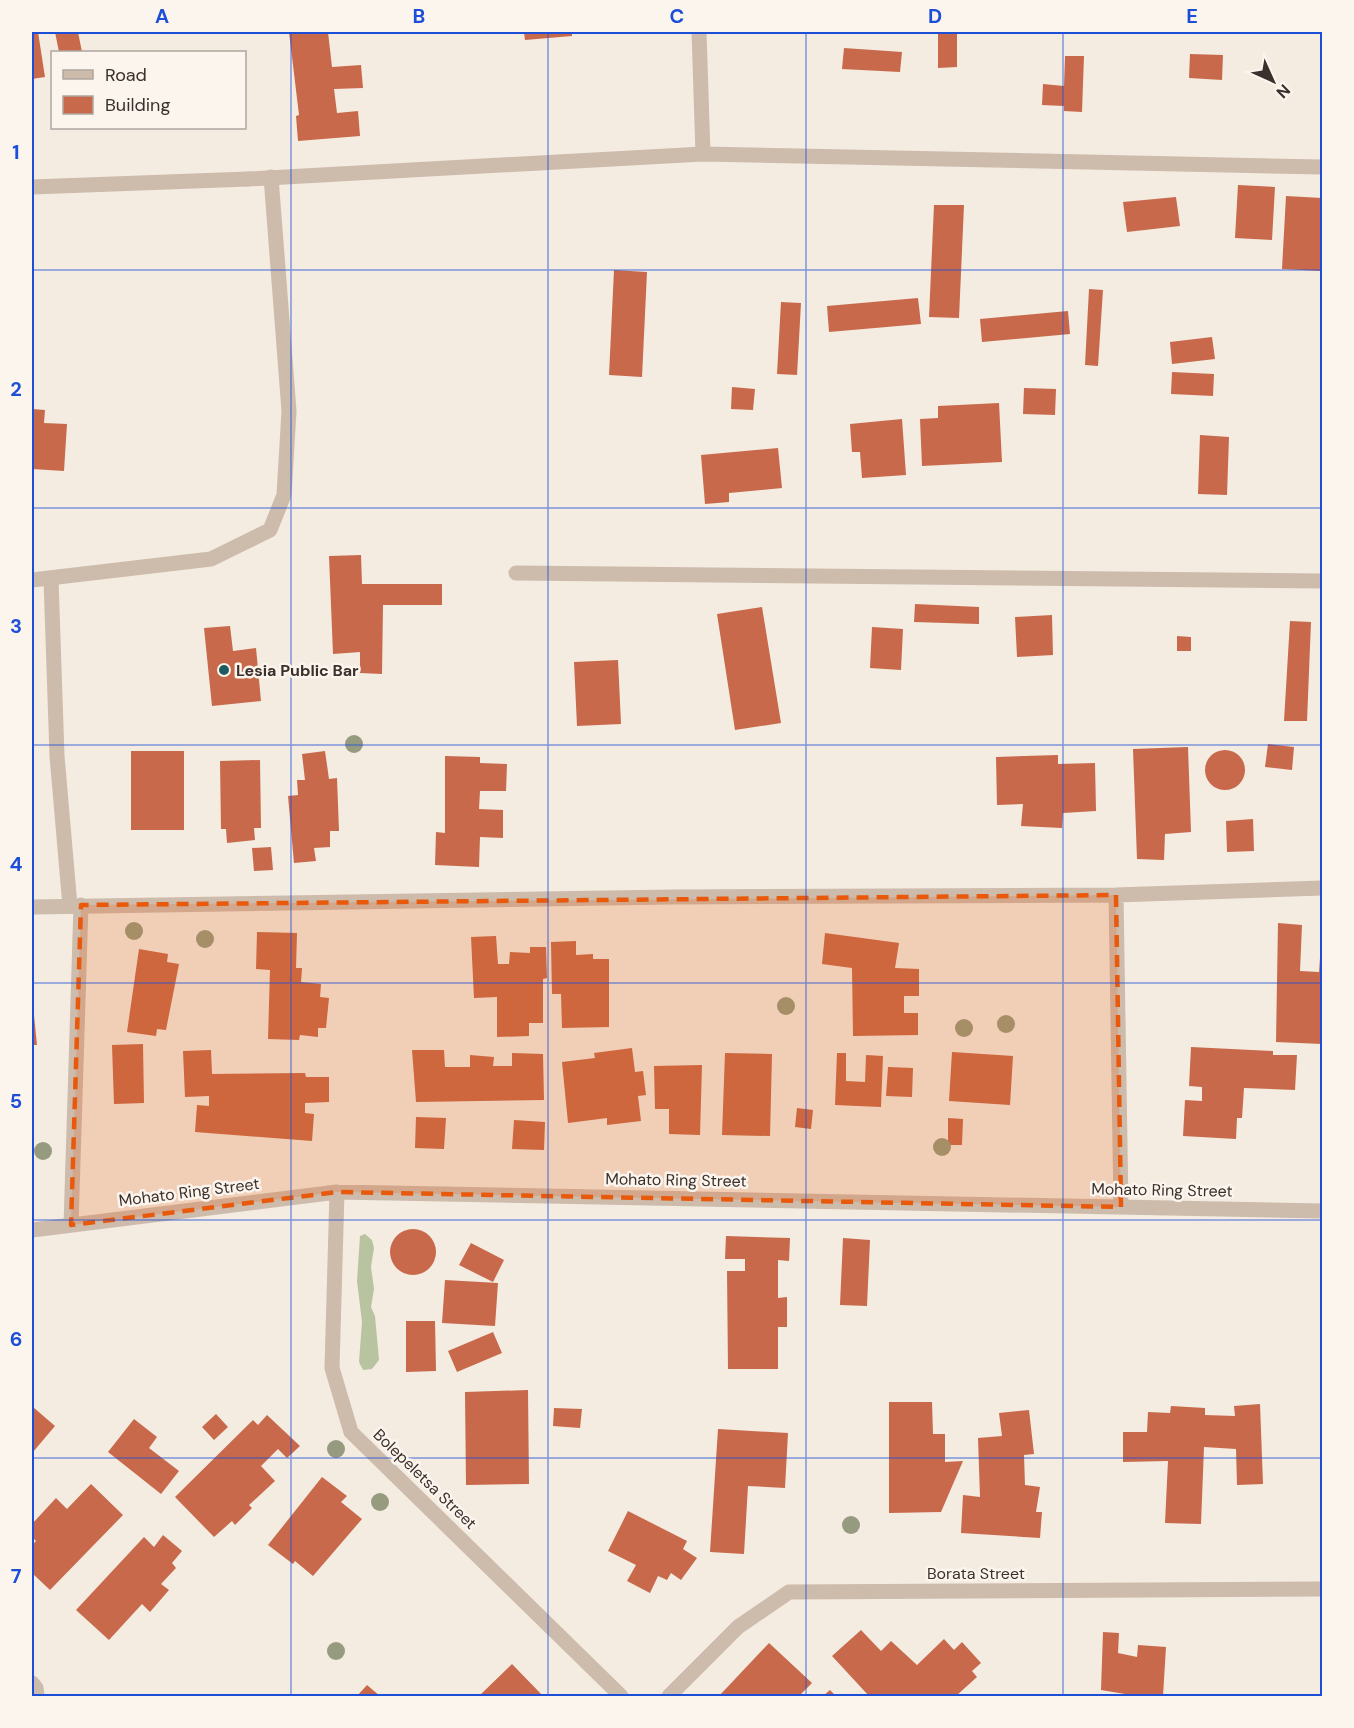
<svg xmlns="http://www.w3.org/2000/svg" width="1354" height="1728" font-family="'DM Sans',sans-serif">
<style>
.green{fill:#b8c4a0}
.building{fill:#c8694b}
.lines{fill:none;stroke-linecap:round;stroke-linejoin:round}
.lane{stroke:#cdbbac;stroke-width:15}
.street{stroke:#cdbbac;stroke-width:15}
.tree{fill:#969b7f}
.marked{fill:#e8590c;fill-opacity:0.2;stroke:#e8590c;stroke-width:4.5;stroke-dasharray:12 8;stroke-linejoin:round}
.grid{fill:none;stroke:#1d4ed8;stroke-width:1.5;stroke-opacity:0.55}
.poi-dot{fill:#1f5a5e;stroke:#fbf5ee;stroke-width:2}
.labels{text-anchor:middle;dominant-baseline:central;stroke-width:5;stroke-linejoin:round;paint-order:stroke}
.poi-label{font-size:16px;font-weight:bold;fill:#3b302b;stroke:#fbf5ee;text-anchor:start}
.street-label{font-size:16px;fill:#3b302b;stroke:#fbf5ee}
.neatline{fill:none;stroke:#1d4ed8;stroke-width:2}
.grid-label{font-size:20px;text-anchor:middle;font-weight:bold;fill:#1d4ed8}
</style>
<rect width="100%" height="100%" fill="#f4ebe1"/>
<path class="green" d="M365,1234L372,1240L374,1248L371,1267L374,1289L371,1307L375,1316L379,1360L372,1369L363,1370L359,1362L362,1322L357,1281L360,1236Z"/>
<path class="building" d="M32,32H38L45,77L32,79Z
M55,32H78L82,52H59Z
M289,32H328L332,67L361,65L363,88L334,89L337,113L358,111L360,136L298,141L296,116L299,115Z
M524,32H572V36L525,40Z
M938,32H957V67L938,68Z
M844,48L902,52L900,72L842,69Z
M1190,54L1223,55L1222,80L1189,78Z
M1065,56H1084L1082,112L1064,111V106L1042,105L1043,84L1064,86Z
M1238,185L1275,187L1272,240L1235,238Z
M1286,196L1322,198V271L1282,269Z
M1176,197L1180,226L1127,232L1123,202Z
M934,205H964L959,318L929,317Z
M614,270L647,272L642,377L609,375Z
M1089,289L1103,290L1098,366L1085,365Z
M918,298L921,324L829,332L827,306Z
M781,302L801,303L797,375L777,374Z
M1068,311L1070,334L982,342L980,319Z
M1212,337L1215,359L1172,364L1170,342Z
M1172,372L1214,374L1213,396L1171,394Z
M732,387L755,389L753,410L731,409Z
M1024,388L1056,389L1055,415L1023,414Z
M999,403L1002,462L922,466L920,419L938,418V406Z
M32,409L45,410L44,423L67,424L64,471L32,469Z
M902,419L906,475L862,478L860,452H852L850,424Z
M1200,435L1229,437L1227,495L1198,494Z
M778,448L782,488L729,493V502L705,504L701,455Z
M361,555L362,584H442V605H383L382,674L360,673V652L333,654L329,556Z
M915,604L979,607V624L914,622Z
M762,607L781,723L735,730L717,614Z
M1052,615L1053,655L1017,657L1015,617Z
M1290,621L1311,622L1307,721H1284Z
M230,626L233,651L256,648L261,701L212,706L204,628Z
M872,627L903,629L901,670L870,668Z
M1177,636L1191,637V651H1177Z
M618,660L621,724L577,726L574,662Z
M1268,744L1294,747L1292,770L1265,767Z
M1188,747L1191,832L1165,834L1164,860L1137,859L1133,749Z
M1205 770a20 20 0 1 1 40 0a20 20 0 1 1-40 0Z
M131,751H184V830H131Z
M325,751L329,779L337,778L339,831H330V847L314,848L316,861L294,863L288,796L298,795L297,780H305L302,754Z
M1058,755V764L1095,763L1096,811L1063,813L1062,828L1021,826L1023,804L997,805L996,757Z
M445,756L480,757V763L507,764L506,791H480L479,809L503,810V838L480,837L479,867L435,865L436,832L445,833Z
M260,760L261,828H254L255,840L227,843L226,829H221L220,761Z
M1253,819L1254,851L1227,852L1226,821Z
M271,847L273,870L254,871L252,848Z
M1278,923L1302,925L1300,971L1319,972L1322,929V1044L1276,1042Z
M257,932L297,933L296,968H302L301,982L321,984L320,997L329,998L326,1028H318V1037L300,1035L299,1040L268,1039L270,970L256,969Z
M825,933L899,943L895,968L919,969V996H904V1013H918V1035L853,1036L852,968L822,964Z
M496,936L498,964H509L510,952L530,953V947H546L547,978L543,979V1023H529V1036L497,1037V997L474,998L471,937Z
M576,941V955L593,954V959H609V1027L562,1028L561,994H552L551,942Z
M139,949L168,954L167,962L179,964L166,1030L157,1029L156,1036L127,1032Z
M32,995L37,1045H32Z
M143,1044L144,1103L114,1104L112,1045Z
M1191,1047L1273,1051V1055H1297L1295,1090L1244,1088L1242,1118H1237L1236,1139L1183,1136L1185,1100L1202,1101V1087L1189,1086Z
M632,1048L635,1072L643,1071L646,1095L638,1096L641,1121L607,1125V1118L568,1123L562,1062L595,1058L594,1053Z
M211,1050L212,1074L305,1073L306,1077H329V1102L305,1103V1113L314,1114L312,1141L195,1132L197,1105L209,1106V1096L185,1097L183,1051Z
M412,1050H444L445,1067H470V1055L494,1057L493,1066H512V1053L543,1054L544,1100L416,1102Z
M952,1052L1013,1056L1010,1105L949,1101Z
M725,1053L772,1054L770,1136L722,1135Z
M837,1053H846V1081L865,1082L866,1055L883,1056L881,1107L835,1105Z
M702,1065L700,1135L669,1134V1109H655L654,1066Z
M888,1067L913,1068L912,1097L886,1096Z
M797,1108L813,1110L811,1129L795,1127Z
M416,1117L446,1118L444,1149L415,1148Z
M948,1118L963,1119L962,1145H948Z
M514,1120L545,1122L544,1150L512,1149Z
M390 1252a23 23 0 1 1 46 0a23 23 0 1 1-46 0Z
M726,1236L790,1238L789,1261L778,1260V1298L787,1297V1327H778V1369H728L727,1271H745V1259H725Z
M843,1238L870,1240L867,1306L840,1305Z
M471,1243L504,1260L493,1282L459,1265Z
M445,1280L498,1283L495,1326L442,1323Z
M406,1321H435L436,1371L406,1372Z
M493,1332L502,1353L457,1372L448,1351Z
M528,1390L529,1484L466,1485L465,1392Z
M889,1402H932L933,1434H945V1462L963,1461L941,1512L889,1513Z
M1260,1404L1263,1484L1237,1485L1236,1449L1204,1447L1201,1524L1165,1523L1168,1461L1123,1462V1432H1147L1148,1412L1170,1413L1171,1406L1205,1408V1415L1235,1416L1234,1406Z
M33,1407L55,1426L33,1452L32,1410Z
M554,1408L582,1409L580,1428L553,1426Z
M1029,1410L1034,1454L1024,1455L1025,1485L1040,1487L1036,1512H1042L1040,1538L961,1533L963,1495L980,1497L978,1438L1002,1436L999,1413Z
M216,1414L228,1427L214,1440L202,1427Z
M267,1415L300,1446L287,1458L278,1449L261,1466L275,1481L249,1505L252,1508L235,1525L232,1521L214,1537L175,1497L253,1420L258,1425Z
M134,1419L157,1437L149,1448L179,1471L161,1494L108,1452Z
M718,1429L788,1433L785,1488L748,1486L744,1554L710,1552Z
M322,1477L347,1496L341,1502L362,1519L313,1576L295,1561L293,1564L268,1545Z
M91,1484L123,1515L50,1590L32,1573V1545L36,1541L32,1537V1524L56,1498L67,1509Z
M628,1511L687,1541L683,1549L697,1558L681,1580L671,1573L667,1580L658,1576L650,1593L627,1581L636,1565L608,1551Z
M163,1535L182,1551L172,1563L176,1568L161,1584L169,1590L150,1612L142,1604L109,1640L76,1610L144,1537L154,1547Z
M861,1630L881,1651L891,1641L917,1665L944,1639L954,1650L962,1642L981,1663L972,1671L977,1677L956,1696H869L832,1656Z
M1103,1632L1119,1633L1118,1653L1137,1657L1138,1645L1166,1647L1163,1696H1137L1101,1690Z
M769,1643L812,1683L799,1696H719Z
M512,1664L542,1695L479,1696Z
M367,1685L380,1696H357Z
M830,1690L836,1696H823Z"/>
<g class="lines">
<path class="lane" d="M32,187L248,179
M51,579L57,756L70,906
M32,580L211,559L270,530L284,495L289,411L271,177"/>
<path class="street" d="M699,32L703,154
M248,179L703,154L1322,167
M516,573L1322,581
M1116,895L1121,1207
M32,907L673,897L1116,895L1322,888
M337,1192L332,1368L351,1432L621,1696
M71,1225L81,905
M32,1230L337,1192L1322,1211
M32,1683L36,1688L37,1696
M669,1696L738,1627L789,1592L1322,1589"/>
</g>
<g class="tree">
<circle cx="354" cy="744" r="9"/>
<circle cx="134" cy="931" r="9"/>
<circle cx="205" cy="939" r="9"/>
<circle cx="786" cy="1006" r="9"/>
<circle cx="1006" cy="1024" r="9"/>
<circle cx="964" cy="1028" r="9"/>
<circle cx="942" cy="1147" r="9"/>
<circle cx="43" cy="1151" r="9"/>
<circle cx="336" cy="1449" r="9"/>
<circle cx="380" cy="1502" r="9"/>
<circle cx="851" cy="1525" r="9"/>
<circle cx="336" cy="1651" r="9"/>
</g>
<path class="marked" d="M1116,895L1121,1207L337,1192L71,1225L81,905Z"/>
<path class="grid" d="M291,32V1696M548,32V1696M806,32V1696M1063,32V1696M32,270H1322M32,508H1322M32,745H1322M32,983H1322M32,1220H1322M32,1458H1322"/>
<circle class="poi-dot" cx="224" cy="670" r="6"/>
<g class="labels">
<g class="poi-label">
<text x="236" y="670">Lesia Public Bar</text>
</g>
<g class="street-label">
<text transform="translate(676 1180) rotate(1)">Mohato Ring Street</text>
<text transform="translate(1162 1190) rotate(1)">Mohato Ring Street</text>
<text transform="translate(189 1192) rotate(-7)">Mohato Ring Street</text>
<text transform="translate(425 1479) rotate(44)">Bolepeletsa Street</text>
<text x="976" y="1573">Borata Street</text>
</g>
</g>
<rect width="1354" height="1728" fill="none" stroke="#fbf5ee" stroke-width="66"/>
<rect x="51" y="51" width="195" height="78" fill="#fbf5ee" stroke="#aea6a0" stroke-width="1.5"/>
<rect x="63" y="70" width="30" height="9" fill="#cdbbac" stroke="#aea6a0" stroke-width="1.5"/>
<text x="105" y="81" font-size="18" fill="#3b302b">Road</text>
<rect x="63" y="96" width="30" height="18" fill="#c8694b" stroke="#aea6a0" stroke-width="1.5"/>
<text x="105" y="111" font-size="18" fill="#3b302b">Building</text>
<g transform="translate(1273 81) rotate(135)" stroke="#fbf5ee" stroke-width="4.5" paint-order="stroke">
<path d="M0-4.5L10 22L0 15L-10 22Z" fill="#3b302b"/>
<text y="-9" font-size="16" font-weight="bold" text-anchor="middle" fill="#3b302b">N</text>
</g>
<rect x="33" y="33" width="1288" height="1662" class="neatline"/>
<g class="grid-label">
<text x="162" y="23">A</text>
<text x="419" y="23">B</text>
<text x="677" y="23">C</text>
<text x="935" y="23">D</text>
<text x="1192" y="23">E</text>
<text x="16" y="159">1</text>
<text x="16" y="396">2</text>
<text x="16" y="633">3</text>
<text x="16" y="871">4</text>
<text x="16" y="1108">5</text>
<text x="16" y="1346">6</text>
<text x="16" y="1583">7</text>
</g>
</svg>
